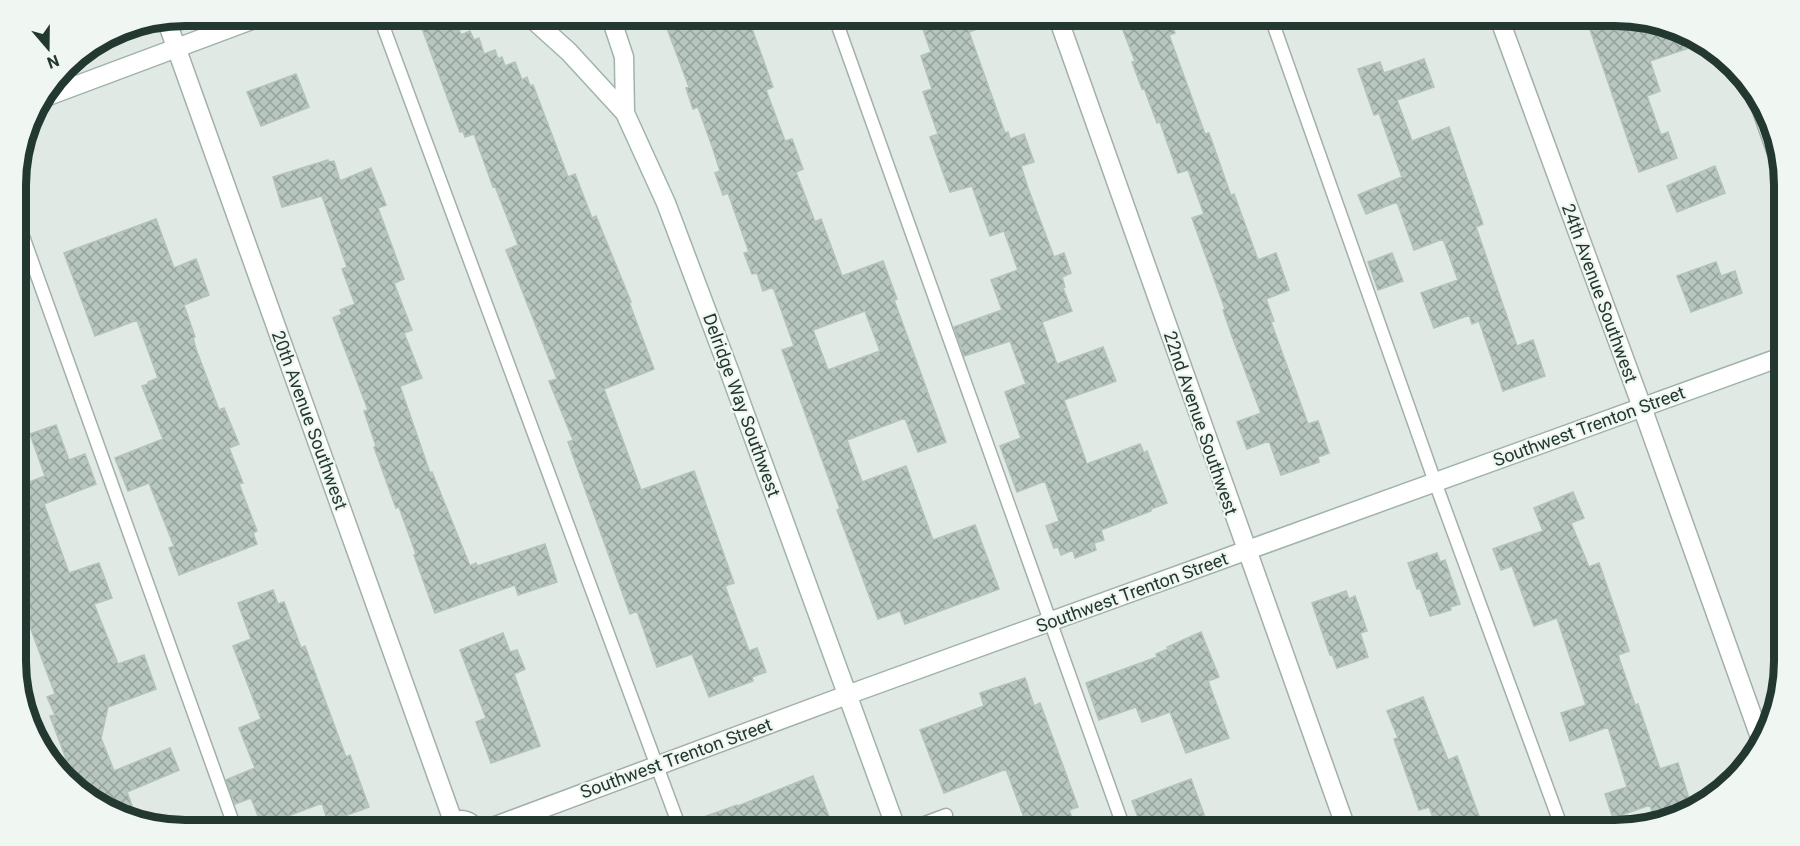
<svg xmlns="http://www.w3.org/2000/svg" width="1800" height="846" font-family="Roboto,sans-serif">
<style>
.building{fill:url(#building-cross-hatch);stroke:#b3c2ba;stroke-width:1.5;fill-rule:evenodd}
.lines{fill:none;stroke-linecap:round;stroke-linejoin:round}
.lane-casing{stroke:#a3b0aa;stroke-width:15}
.street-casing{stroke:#a3b0aa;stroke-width:21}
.secondary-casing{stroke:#a0b4ab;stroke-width:21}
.lane{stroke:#fff;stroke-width:12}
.street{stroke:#fff;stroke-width:18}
.secondary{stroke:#fff;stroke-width:18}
.labels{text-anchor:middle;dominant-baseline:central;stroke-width:4.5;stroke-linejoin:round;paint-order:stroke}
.street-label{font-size:18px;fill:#223830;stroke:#f0f6f2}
.rim{fill:none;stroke:#223830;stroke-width:8}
</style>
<defs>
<pattern id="building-cross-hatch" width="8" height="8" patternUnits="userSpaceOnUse" patternTransform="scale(1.5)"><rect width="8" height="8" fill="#b8c6c0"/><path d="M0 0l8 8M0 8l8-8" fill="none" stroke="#95a29c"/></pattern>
</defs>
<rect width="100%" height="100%" fill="#e0e9e4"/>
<path class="building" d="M433,15H447L450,23L456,21L461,35L470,31L474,40L479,38L484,54L495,50L498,59L502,57L505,66L515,62L522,80L527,77L530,86L533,85L568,177L575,174L592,218L596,216L631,302H629L654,369L604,389L641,490L694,471L734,583L725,586L749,651L757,648L766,672L752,677L753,681L709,697L692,654L657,667L637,611L630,614L568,442L573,440L549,381L557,379L506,250L518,245L495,186L493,187L474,134L465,137L463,131L460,132L419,20Z
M662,15H747L773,87L766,90L785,141L792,139L803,169L796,172L815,222L821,219L842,276L883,261L897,299L894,300L946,442L918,452L905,418L847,440L862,482L906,466L933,540L975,525L999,589L905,624L900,611L878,619L837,510L840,509L782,350L794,346L773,287L763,291L757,273L752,274L744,253L749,252L728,193L723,195L715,173L720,171L713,149L698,107L693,109L686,88L689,87ZM865,311L880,351L828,370L813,330Z
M918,15H1007V18L969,32L1005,133L1008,132L1010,139L1024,134L1034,162L1021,166L1028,188L1054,257L1064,253L1071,273L1062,277L1065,287L1063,288L1072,311L1042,322L1057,364L1103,347L1116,381L1064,400L1087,464L1140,444L1144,453L1147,451L1167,503L1151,509V511L1101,530L1104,540L1094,543L1096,550L1075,558L1073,550L1061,555L1058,547L1054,548L1046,526L1059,521L1045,481L1017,492L1000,446L1021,438L1005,392L1026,384L1010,341L964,356L954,327L1002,310L991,280L1018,270L1004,231L990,236L972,186L950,192L930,137L938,134L923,92L932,89L921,56L931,52Z
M1117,15H1168L1175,33L1169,35L1205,134L1209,133L1231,196L1234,194L1258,260L1276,253L1289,290L1266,299L1274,321L1271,322L1308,424L1318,421L1329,453L1318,457L1319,462L1281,475L1269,441L1247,449L1237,422L1261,413L1232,336L1223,310L1225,309L1192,218L1204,214L1188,170L1178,173L1160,122L1157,123L1144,88L1142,89L1132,62L1135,61Z
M1585,15H1616L1681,28L1701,44L1650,61L1660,91L1647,96L1661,135L1668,132L1677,158L1639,172Z
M1424,59L1434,87L1397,100L1412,141L1449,127L1483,224L1476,227L1517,346L1533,340L1545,376L1503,391L1479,321L1472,324L1469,315L1434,328L1421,293L1458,280L1443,239L1414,250L1397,202L1366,214L1358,195L1402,177L1379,113L1374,115L1358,69L1380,62L1384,73Z
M296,74L309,107L261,126L247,92Z
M328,160L329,162L334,161L340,181L371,168L386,205L378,208L404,279L394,283L412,330L404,333L422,378L400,386L430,473L432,472L470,566L476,563L477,566L545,544L557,582L518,595L515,585L435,613L414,555L416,554L399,507L396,508L374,447L376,446L364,411L368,410L333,318L342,314L340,310L355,304L342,269L347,267L322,196L282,207L273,177Z
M1715,166L1725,193L1677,212L1667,186Z
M156,219L174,268L196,259L209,295L184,305L195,337L193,338L196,349L219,410L224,408L239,444L229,448L243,483L239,484L257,531L253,533L257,544L179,575L169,548L174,546L149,483L128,491L115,458L163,439L142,386L148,384V382L158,378L137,320L95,336L64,253Z
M1392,253L1403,281L1378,290L1368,262Z
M1716,262L1721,276L1735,271L1742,293L1691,312L1677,276Z
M56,425L69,460L85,454L96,484L44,504L69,573L99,563L112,598L94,604L118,664L144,655L156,689L108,707L101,738L114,771L170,748L179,770L127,792L138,822L119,818L76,785L50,716L55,715L47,697L55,694L29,624L26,625L16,600V487L45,476L30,434Z
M1573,492L1584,518L1571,523L1589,567L1599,563L1616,612L1629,651L1618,655L1635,705L1638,704L1660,769L1678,763L1692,808L1655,821L1650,805L1613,818L1605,794L1627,787L1608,727L1570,741L1561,713L1586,705L1557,618L1534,626L1512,566L1501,570L1493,549L1543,531L1534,508Z
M1437,553L1440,562L1445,560L1460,604L1450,607L1451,610L1430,616L1420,588L1417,589L1408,563Z
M273,590L278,604L284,602L301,648L305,646L346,757L350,755L369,807L328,822L322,803L262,826L251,798L235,804L226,780L255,768L239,728L261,719L233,646L251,639L238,603Z
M1346,591L1349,599L1355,596L1367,631L1360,633L1368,657L1337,668L1332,654L1330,655L1312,603Z
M1201,632L1219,677L1208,681L1229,738L1186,753L1170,712L1142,722L1136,707L1099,720L1086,683L1157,657L1156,654L1168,649L1167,647Z
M503,633L510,652L517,650L525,669L514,674L540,746L491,763L476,722L486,718L460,650Z
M1025,678L1034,706L1040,703L1078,807L1069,810L1077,831H1029L1006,769L944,793L920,730L984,706L980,693Z
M1423,697L1448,760L1457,756L1479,816L1440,831H1438L1429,807L1419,810L1394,739L1398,738L1387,711Z
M813,776L830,819L802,831H689L687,823L737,805L738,806Z
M1191,779L1210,831H1143L1132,801Z"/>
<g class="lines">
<defs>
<path id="lane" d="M379,15L681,831
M834,15L1125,831
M1270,15L1435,482L1563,831
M1748,80L1784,182
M15,214L236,831
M903,831L946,815"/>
<path id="street" d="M1057,15L1347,831
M1498,15L1642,407L1761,740
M166,19L453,821
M443,831C452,817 468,816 477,831
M482,831L847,695"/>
<path id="secondary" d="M528,15L569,52L625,113L666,203L730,373L897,831
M610,15L624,57L625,113
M40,99L265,15
M847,695L1784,356"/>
</defs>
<use href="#lane" class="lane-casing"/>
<use href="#street" class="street-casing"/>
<use href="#secondary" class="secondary-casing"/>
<use href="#lane" class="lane"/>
<use href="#street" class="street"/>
<use href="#secondary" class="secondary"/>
</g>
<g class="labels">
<g class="street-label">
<text transform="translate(1600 293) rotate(70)">24th Avenue Southwest</text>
<text transform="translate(742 405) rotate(70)">Delridge Way Southwest</text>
<text transform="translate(310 420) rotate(70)">20th Avenue Southwest</text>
<text transform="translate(1201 423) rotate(71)">22nd Avenue Southwest</text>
<text transform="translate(1589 426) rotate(-20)">Southwest Trenton Street</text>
<text transform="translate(1132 592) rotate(-20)">Southwest Trenton Street</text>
<text transform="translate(676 758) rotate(-20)">Southwest Trenton Street</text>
</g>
</g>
<path d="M0 0H1800V846H0ZM185 26H1615A159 159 0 0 1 1774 185V661A159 159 0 0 1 1615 820H185A159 159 0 0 1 26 661V185A159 159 0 0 1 185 26Z" fill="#f0f6f2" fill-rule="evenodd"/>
<path class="rim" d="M185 26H1615A159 159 0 0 1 1774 185V661A159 159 0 0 1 1615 820H185A159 159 0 0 1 26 661V185A159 159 0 0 1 185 26Z"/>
<g transform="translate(48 48) rotate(160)" stroke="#f0f6f2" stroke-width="4.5" paint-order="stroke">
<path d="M0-4.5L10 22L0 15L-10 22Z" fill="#223830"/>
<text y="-9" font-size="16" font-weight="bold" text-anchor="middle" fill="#223830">N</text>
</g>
</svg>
